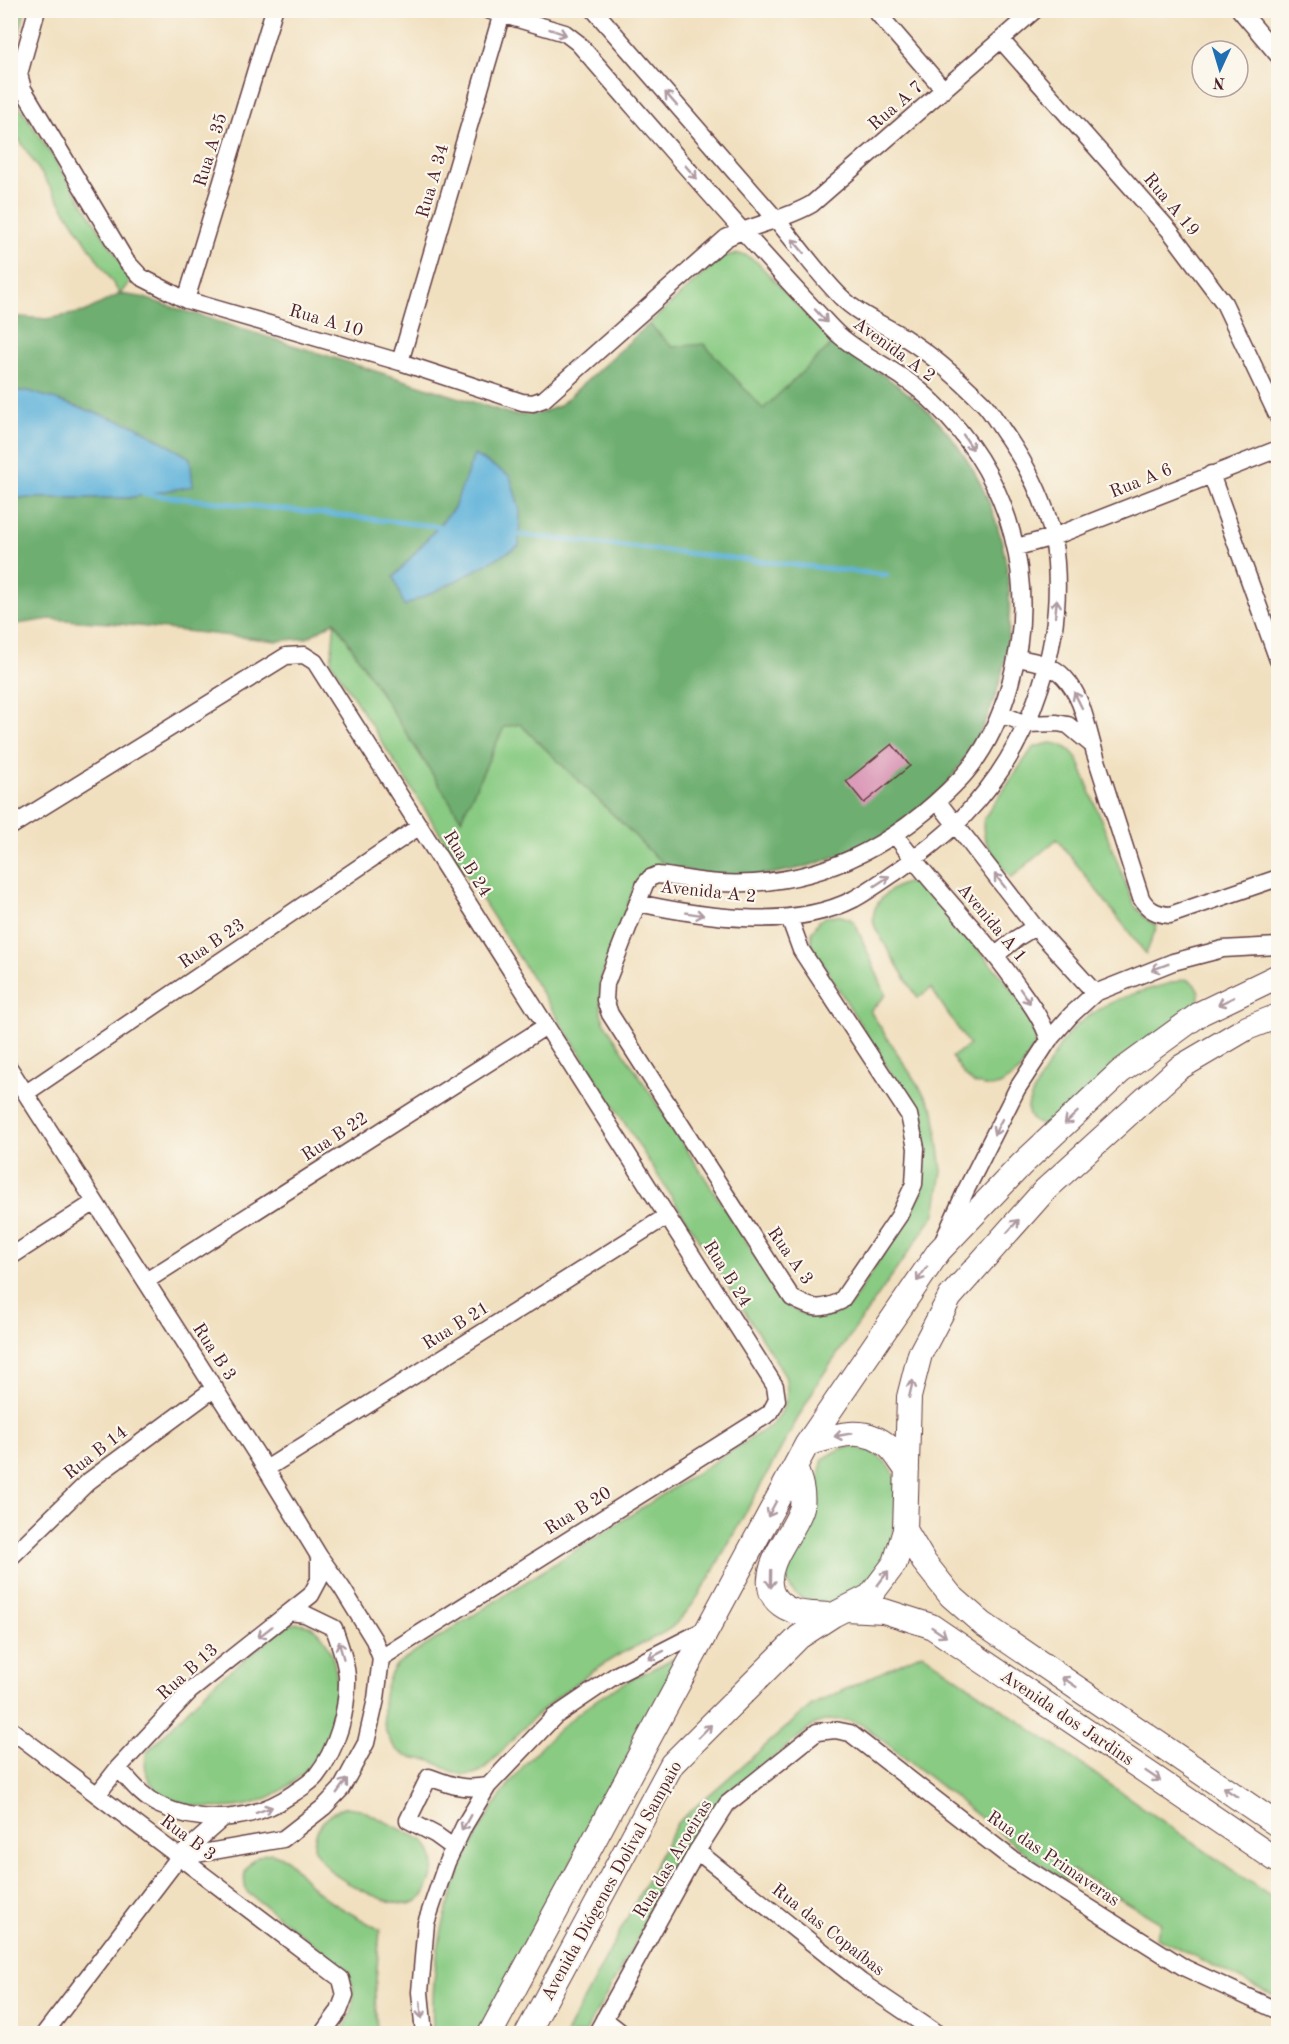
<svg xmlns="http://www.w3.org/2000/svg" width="1289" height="2044" font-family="'Old Standard TT',serif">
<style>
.green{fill:#89cb83;stroke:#6a7557;stroke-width:1.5}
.forest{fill:#6eaf71;stroke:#5c674e;stroke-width:1.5;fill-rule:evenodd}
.water{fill:#5eb2da;stroke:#546882;stroke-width:1.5}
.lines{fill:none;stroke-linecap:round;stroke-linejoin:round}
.stream{stroke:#5eb2da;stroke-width:5}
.building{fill:#dc9cb9}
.street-casing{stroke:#633c41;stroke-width:19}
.secondary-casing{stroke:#633c41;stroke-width:26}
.street{stroke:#fff;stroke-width:16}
.secondary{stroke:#fff;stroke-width:24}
.oneway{stroke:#ae9aa0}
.labels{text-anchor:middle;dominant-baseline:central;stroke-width:4.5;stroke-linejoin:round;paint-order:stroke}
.street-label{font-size:18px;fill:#4a1f2b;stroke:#fbf7ec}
</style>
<rect width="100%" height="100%" fill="#fbf7ec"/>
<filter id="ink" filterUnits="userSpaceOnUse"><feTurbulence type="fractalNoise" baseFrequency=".0167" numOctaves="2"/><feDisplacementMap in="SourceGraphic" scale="12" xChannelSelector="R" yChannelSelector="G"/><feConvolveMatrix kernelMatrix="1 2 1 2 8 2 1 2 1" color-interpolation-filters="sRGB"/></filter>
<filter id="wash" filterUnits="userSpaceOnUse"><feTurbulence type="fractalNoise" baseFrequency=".008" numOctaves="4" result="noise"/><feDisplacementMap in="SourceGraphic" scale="24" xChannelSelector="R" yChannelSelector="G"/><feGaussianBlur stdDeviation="1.35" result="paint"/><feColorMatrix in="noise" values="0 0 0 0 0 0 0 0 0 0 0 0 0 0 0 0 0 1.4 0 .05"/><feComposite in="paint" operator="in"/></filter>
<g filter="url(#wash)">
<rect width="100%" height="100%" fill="#f1e0c0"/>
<path class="green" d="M11,10L25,11L11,63L10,11Z
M10,91L132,279L120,294L11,127Z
M738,254L745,255L757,262L833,343L763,410L704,345L672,347L649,324L718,260L724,256Z
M335,621L461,819L504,727L520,724L663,863L635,885L600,982L601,1013L604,1022L788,1306C809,1320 830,1321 850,1306L922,1193L923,1148L915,1112L811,945L812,932L819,921L825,917L838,915L850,919L855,923L886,995L870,1011L934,1110L942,1171L935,1214L818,1382L711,1575C700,1594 689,1612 673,1626C664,1635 633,1647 620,1654C591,1671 564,1691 539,1713C524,1725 490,1768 477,1773C460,1779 448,1769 434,1762C424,1758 412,1760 403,1754C375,1737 379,1687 397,1664L772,1425C786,1410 790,1394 785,1375L331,662Z
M1050,743C1063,744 1071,749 1078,760L1134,905L1147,920L1157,926L1146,954L1057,839L1011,878C997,859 979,843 984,818L1030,752L1035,747Z
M906,883L924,884L1031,1012L1038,1030L1036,1043L1019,1072L1000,1085L991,1087L975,1084L964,1075L952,1057L969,1045L931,988L918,998C905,979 894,960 883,941C880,936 875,929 874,924C869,904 890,888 906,883Z
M1185,979C1198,983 1202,993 1197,1005L1045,1126C1036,1124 1027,1119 1028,1108C1028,1097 1061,1042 1070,1032C1077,1024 1086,1018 1095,1012C1121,994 1156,988 1185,979Z
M850,1447C874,1448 899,1466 898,1493C898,1503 895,1514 894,1525C893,1534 893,1549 889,1556C885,1564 866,1586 858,1591C828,1612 786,1608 783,1564L813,1500L823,1459L840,1449Z
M297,1623C320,1624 328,1642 334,1662C339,1684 338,1709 330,1730C318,1764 291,1790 258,1802C222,1815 132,1809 147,1752L213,1684L289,1625Z
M922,1653L1278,1902V1998L1156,1937L1161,1923L1073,1870L1066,1881L1024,1852L863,1725C846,1718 832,1718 815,1724L721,1800L695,1836L585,2033L566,2034L677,1823L812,1705Z
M682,1655L480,2033L433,2034C427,1904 485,1782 589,1705C618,1684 650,1670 682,1655Z
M346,1807L360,1809L424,1841C432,1851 436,1863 432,1875C428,1886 426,1896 415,1902C397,1911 345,1884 331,1871C324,1865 319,1857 314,1850C313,1828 326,1813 346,1807Z
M271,1853L285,1858L314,1889L331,1902L380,1930L375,1993L377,2033H340C356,2013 357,1993 347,1970L247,1892C239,1872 250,1855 271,1853Z"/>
<path class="forest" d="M120,294L141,297L514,415L538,414L559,406L649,324L672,347L704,344L763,409L833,343C880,372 925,399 957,445C1019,531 1027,647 976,740C965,759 952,780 935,795C928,801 919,807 911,814C899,823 887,835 873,842C861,848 847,852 834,857C785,877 718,884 666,864C655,860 638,838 628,829C592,794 556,759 520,724L504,727L461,819L335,621L307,638L277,641L110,623L50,619L11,625V498H128L193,485L29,391H11L10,316L47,319L84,312ZM474,456L454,582L394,577L454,508Z"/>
<path class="water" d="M11,391H29L136,426L190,458L193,486L128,498H11Z
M474,455L510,476L520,510L519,546L454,582L404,606L394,577L454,508Z"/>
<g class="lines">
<path class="stream" d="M143,494L444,527
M512,534L887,575"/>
</g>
<g id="blocks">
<path class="building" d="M892,744L910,766L864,803L846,781Z"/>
</g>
</g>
<g filter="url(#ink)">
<use href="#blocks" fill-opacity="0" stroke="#633c41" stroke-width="1.5"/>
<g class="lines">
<defs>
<path id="street" d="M37,10L19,74L23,89L126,261L141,277L186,300L400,362L522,402L533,403L544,399L726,238C754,224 785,220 812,204L1035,10
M487,10L565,33L578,43C656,132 732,222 813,308C822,317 830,327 839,335C858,352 882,363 902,377C914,385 926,395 936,405C1012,479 1039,584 1010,684C1000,720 986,751 961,778C895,847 817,888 720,883C699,882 678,877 657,875L650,878L645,884L606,984L605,1000L610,1014L792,1298C812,1309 820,1311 841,1301L899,1216L914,1184L916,1148L909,1115L801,950L789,917
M594,10C655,80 715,149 775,218C797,244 817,273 841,297C860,316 884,324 905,338C934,356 960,380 984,404C993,414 1000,427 1008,438C1028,468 1046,501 1053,538C1069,636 1033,745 964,816C945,836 922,853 900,869C885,879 870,890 854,899C792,931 703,917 638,903
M875,10L944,90
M1240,10L1278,55
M1001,40L1170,231L1224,303L1278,417
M186,300L274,10
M400,362L503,10
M1211,474L1278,660
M1017,547L1053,537L1278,449
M1017,658C1034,661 1052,664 1064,677C1084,698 1087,730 1096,757C1111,804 1126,851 1141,898C1148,910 1156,914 1170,915L1278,878
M1001,714L1026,724L1057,723L1068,725L1092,745
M938,802L1035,927L1095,993
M10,827L286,656L304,655L315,662L775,1386L777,1400L770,1413L381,1658
M896,836C933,888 981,932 1017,985C1030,1003 1042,1019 1049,1040
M996,955L1017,938L1035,927
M10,1069L266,1469L319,1556L342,1588L374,1640L381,1658
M26,1093L420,826
M944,1239L966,1190L1017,1089L1049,1040L1071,1015L1095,993L1173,962L1223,949L1278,946
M10,1257L95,1202
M146,1281L546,1026
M266,1469L667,1216
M10,1558L89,1481L215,1388
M10,1729L341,1979L345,1995L339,2011L322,2034
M118,1768C131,1782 142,1797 159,1805C204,1826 254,1821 294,1793C301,1788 310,1783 316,1776C337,1750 348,1710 347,1677C346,1660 339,1643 334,1628L305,1614L290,1612
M97,1795L118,1768L190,1691L311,1595L319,1580V1556
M454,1848L436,1835L408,1820L429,1777C453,1786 463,1790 488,1786
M697,1851L861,1982L938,2034
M179,1857L283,1839L324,1807L341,1789L366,1743L376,1699L381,1658
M604,2019L623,2034
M44,2034L179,1857L222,1819
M424,2034L420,1992L426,1923L447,1862L464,1826L488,1786L554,1717L616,1675L708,1628
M596,2034L697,1851L727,1804L817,1732L835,1730L850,1733L1012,1859L1185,1968L1278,2011"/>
<path id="secondary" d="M807,1444C835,1436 864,1424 889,1447C896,1453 901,1463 907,1470
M795,1467C800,1481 804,1492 802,1507C799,1519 789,1533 783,1544C769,1567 759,1597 791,1610C802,1615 820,1614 833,1615
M905,1530L924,1562L951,1596L983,1624L1278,1825
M845,1609L884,1611L931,1626L1278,1861
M490,2034L807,1444L939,1251L1021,1165L1120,1072L1201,1013L1278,976
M527,2034L672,1764L799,1637L833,1615L870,1596L895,1563L905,1530L909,1397L920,1354L950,1297L1045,1190L1179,1068L1247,1028L1278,1016"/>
</defs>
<use href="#street" class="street-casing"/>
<use href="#secondary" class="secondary-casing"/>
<use href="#street" class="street"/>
<use href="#secondary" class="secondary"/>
</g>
<defs><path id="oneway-shaft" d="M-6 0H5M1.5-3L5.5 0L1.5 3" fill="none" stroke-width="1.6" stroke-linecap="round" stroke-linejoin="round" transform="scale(1.5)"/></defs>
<g class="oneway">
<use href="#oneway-shaft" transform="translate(558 32) rotate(19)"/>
<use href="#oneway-shaft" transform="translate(671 99) rotate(-131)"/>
<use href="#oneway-shaft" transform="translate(691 172) rotate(49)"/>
<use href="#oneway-shaft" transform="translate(798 246) rotate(-130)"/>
<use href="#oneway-shaft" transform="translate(821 316) rotate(47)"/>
<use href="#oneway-shaft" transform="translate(968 442) rotate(56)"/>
<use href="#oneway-shaft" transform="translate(1056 608) rotate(-84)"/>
<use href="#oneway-shaft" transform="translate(1078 700) rotate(-116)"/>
<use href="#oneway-shaft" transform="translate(882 881) rotate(-33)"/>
<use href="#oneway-shaft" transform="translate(1000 881) rotate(-128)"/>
<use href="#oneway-shaft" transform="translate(695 914) rotate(9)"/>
<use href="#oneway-shaft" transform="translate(1160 967) rotate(159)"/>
<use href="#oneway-shaft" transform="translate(1025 996) rotate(55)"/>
<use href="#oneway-shaft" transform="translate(1226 1001) rotate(154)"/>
<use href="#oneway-shaft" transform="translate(1071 1118) rotate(137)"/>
<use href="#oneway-shaft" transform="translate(998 1127) rotate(117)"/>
<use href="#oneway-shaft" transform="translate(1013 1226) rotate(-48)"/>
<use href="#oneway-shaft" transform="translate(922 1274) rotate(125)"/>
<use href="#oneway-shaft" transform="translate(911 1389) rotate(-77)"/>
<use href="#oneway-shaft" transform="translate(843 1435) rotate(170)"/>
<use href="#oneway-shaft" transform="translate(772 1509) rotate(118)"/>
<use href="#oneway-shaft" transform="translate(883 1578) rotate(-53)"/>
<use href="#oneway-shaft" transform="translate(771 1579) rotate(91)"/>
<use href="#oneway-shaft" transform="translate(265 1632) rotate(142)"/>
<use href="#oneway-shaft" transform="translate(939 1632) rotate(34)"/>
<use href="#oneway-shaft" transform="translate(341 1650) rotate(-106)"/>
<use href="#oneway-shaft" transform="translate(656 1655) rotate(153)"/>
<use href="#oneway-shaft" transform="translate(1069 1682) rotate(-146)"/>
<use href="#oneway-shaft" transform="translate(705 1731) rotate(-45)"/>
<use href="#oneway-shaft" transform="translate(1153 1776) rotate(34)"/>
<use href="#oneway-shaft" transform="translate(342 1786) rotate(-54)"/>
<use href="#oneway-shaft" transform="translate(1230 1792) rotate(-146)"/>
<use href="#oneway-shaft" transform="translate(264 1810) rotate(-20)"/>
<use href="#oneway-shaft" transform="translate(466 1823) rotate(119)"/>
<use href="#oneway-shaft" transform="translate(421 2010) rotate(85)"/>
</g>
</g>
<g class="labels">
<g class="street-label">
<text transform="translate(896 106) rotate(-41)">Rua A 7</text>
<text transform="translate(211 150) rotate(-73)">Rua A 35</text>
<text transform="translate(433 181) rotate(-74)">Rua A 34</text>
<text transform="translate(1171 205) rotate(50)">Rua A 19</text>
<text transform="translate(326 321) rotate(16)">Rua A 10</text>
<text transform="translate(894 350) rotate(36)">Avenida A 2</text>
<text transform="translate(1141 481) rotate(-22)">Rua A 6</text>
<text transform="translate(467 864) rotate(58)">Rua B 24</text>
<text transform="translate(708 892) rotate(6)">Avenida A 2</text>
<text transform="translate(992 923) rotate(50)">Avenida A 1</text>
<text transform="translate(212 944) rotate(-34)">Rua B 23</text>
<text transform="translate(335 1137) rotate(-33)">Rua B 22</text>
<text transform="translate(790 1256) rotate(55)">Rua A 3</text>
<text transform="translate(727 1274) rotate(58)">Rua B 24</text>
<text transform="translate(456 1326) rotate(-32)">Rua B 21</text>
<text transform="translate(214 1352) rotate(57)">Rua B 3</text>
<text transform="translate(96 1453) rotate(-38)">Rua B 14</text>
<text transform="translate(578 1511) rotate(-32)">Rua B 20</text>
<text transform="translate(188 1672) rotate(-42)">Rua B 13</text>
<text transform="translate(1067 1718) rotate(34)">Avenida dos Jardins</text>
<text transform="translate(188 1838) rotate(37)">Rua B 3</text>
<text transform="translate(673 1859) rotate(-59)">Rua das Aroeiras</text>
<text transform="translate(1053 1859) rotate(34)">Rua das Primaveras</text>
<text transform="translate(612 1881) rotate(-61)">Avenida Diógenes Dolival Sampaio</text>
<text transform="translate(828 1930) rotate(38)">Rua das Copaíbas</text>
</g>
</g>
<rect width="1289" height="2044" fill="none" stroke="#fbf7ec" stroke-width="36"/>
<g transform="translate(1220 69) rotate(184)"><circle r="28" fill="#fbf7ec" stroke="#b4a19f" stroke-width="1.5"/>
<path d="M0-4.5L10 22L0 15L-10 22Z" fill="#1f6fb2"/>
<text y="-9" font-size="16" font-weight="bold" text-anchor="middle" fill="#4a1f2b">N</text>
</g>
</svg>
